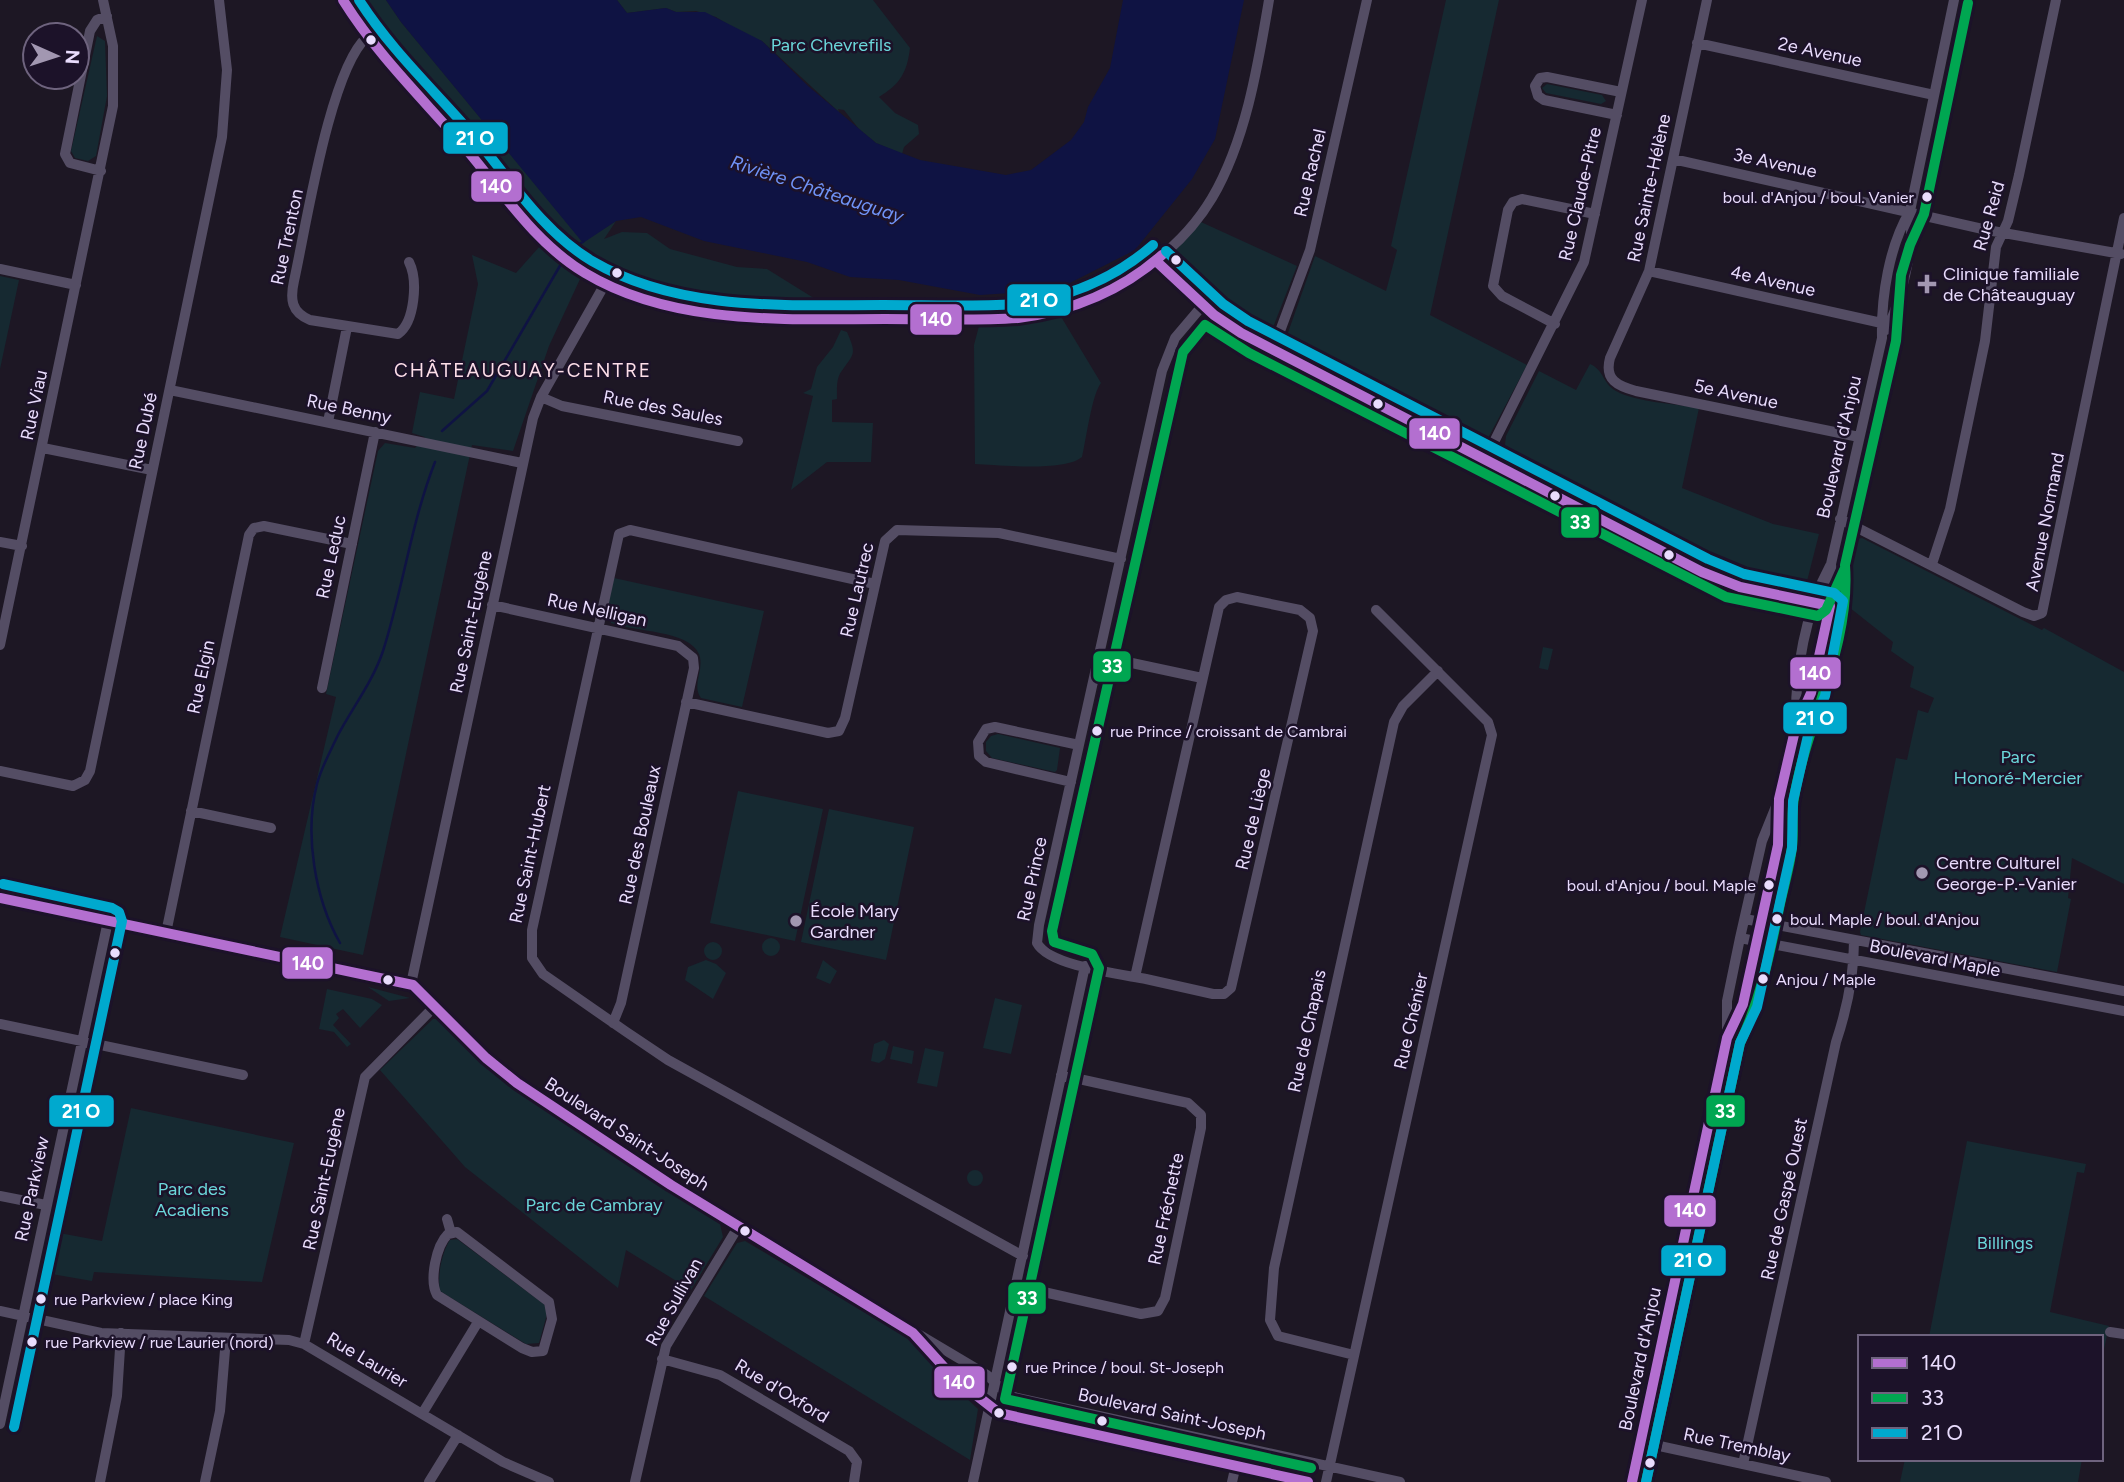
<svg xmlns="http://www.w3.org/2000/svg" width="2124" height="1482" font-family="Figtree,sans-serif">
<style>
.green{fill:#162931}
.water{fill:#0f1343}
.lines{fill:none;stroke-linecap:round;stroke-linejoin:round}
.stream{stroke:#0f1343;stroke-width:2.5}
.minor{stroke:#544d64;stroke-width:10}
.bus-1-casing{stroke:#1c1229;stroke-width:16}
.bus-2-casing{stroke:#1c1229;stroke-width:16}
.bus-3-casing{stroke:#1c1229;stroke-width:16}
.bus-1{stroke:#b36fd0;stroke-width:10}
.bus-2{stroke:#00a651;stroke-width:10}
.bus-3{stroke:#00a9ce;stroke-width:10}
.bus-dot{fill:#e9dcfd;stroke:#1c1229;stroke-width:2.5}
.poi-dot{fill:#a297b1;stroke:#1c1229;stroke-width:2.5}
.labels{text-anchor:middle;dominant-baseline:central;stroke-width:5;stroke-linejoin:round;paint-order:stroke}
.bus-label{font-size:16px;fill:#e9dcfd;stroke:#1c1229;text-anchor:start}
.park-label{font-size:18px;fill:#6bd7da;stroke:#1c1229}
.street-label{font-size:18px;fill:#e9dcfd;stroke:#1c1229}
.poi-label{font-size:18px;fill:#e9dcfd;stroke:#1c1229;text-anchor:start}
.water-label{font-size:19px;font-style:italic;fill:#7093f7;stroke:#1c1229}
.neighbourhood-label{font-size:19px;letter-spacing:2px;fill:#fddee9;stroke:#1c1229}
.line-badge{stroke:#1c1229;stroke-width:2.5}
.badge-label{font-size:19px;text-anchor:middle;font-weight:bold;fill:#fff}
</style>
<rect width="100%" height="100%" fill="#1d1724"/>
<path class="green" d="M352,0H386L401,22L583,242L616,221L604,239L622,232L647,233L670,249L737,267L767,269L833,310C750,315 661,304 587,264L549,346L513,451L472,445L363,955L280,937L336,697L326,694L378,451L385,443L415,448L425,437L412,433L420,392L454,399L478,284L472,255L516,273L540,246L548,227L544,218L526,197L376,37Z
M617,0H873L910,48C907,73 900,84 879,97L895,113L918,125L919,134L904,147L902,154L876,143L859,129L844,110L838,109L839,112L762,41L744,35L716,17L696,11L676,12L666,8L627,13Z
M1446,0H1499L1430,315L1527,365L1487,440L1474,446L1290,353L1284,344L1315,256L1386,291L1397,250L1391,246Z
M97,36L105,41L107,96L96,156L88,161L75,158L71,151Z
M1547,84L1602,95L1606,101L1601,104L1546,93L1542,88Z
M1201,222L1297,266L1270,335C1247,346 1189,285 1173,269L1172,252Z
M0,276L19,280L0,369Z
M1060,315L1101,383C1092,394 1086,440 1082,457C1064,472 999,465 975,464L974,345L979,326L1023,322Z
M841,330L847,332C857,355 854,353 841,372C836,379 837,391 837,399L832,400V422L873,423L871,462H827L791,490L813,396L803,393L811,389L817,367L833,347Z
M1590,364C1605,371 1602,383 1616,391C1635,402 1677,404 1699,408L1682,488L1773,524L1819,534L1805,589C1782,598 1735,579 1712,571L1503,462L1506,436L1539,371L1576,390Z
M1862,538L2042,630L2044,628L2124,672V884L2072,858L2068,898L2071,899L2057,972L1861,935L1860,932L1896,758L1907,760L1918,710L1928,713L1934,698L1910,687L1914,667L1891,651L1893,642L1840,600L1853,545L1856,539Z
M614,578L764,611L742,707L701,698C691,684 705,670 699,654C689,630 634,632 611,623L607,609Z
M1543,647L1553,649L1548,670L1539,668Z
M998,734L1060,748L1057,770L1055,772L992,758L986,751V742L991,736Z
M738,791L823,809L795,941L710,923Z
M829,809L914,827L886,960L801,942Z
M762 947a9 9 0 1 1 18 0a9 9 0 1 1-18 0Z
M704 951a9 9 0 1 1 18 0a9 9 0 1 1-18 0Z
M706,960L716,964L726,973L713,999L685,980L688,967Z
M823,960L837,971L830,984L816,978Z
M368,987L410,998L389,1001Z
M327,989L372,999L382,1005L360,1028L343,1009L336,1014L339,1018L333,1025L351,1044L347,1047L334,1032L319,1029Z
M995,998L1022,1005L1011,1054L983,1048Z
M433,1019H437L480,1061L515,1090L720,1224L723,1237L691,1290L626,1250L618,1288L465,1167L380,1070Z
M884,1040L889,1044L885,1059L879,1063L871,1061L874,1044Z
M893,1046L914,1051L912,1064L890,1059Z
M925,1048L944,1052L937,1087L917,1083Z
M131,1108L294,1143L262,1282L94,1272L92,1281L46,1273L54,1232L102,1241Z
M1967,1141L2086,1164L2084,1173L2077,1172L2050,1312L2109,1326L2101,1363V1337H1929Z
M967 1178a8 8 0 1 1 16 0a8 8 0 1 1-16 0Z
M457,1239L545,1305L547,1314L539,1343L526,1344L440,1291C437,1276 442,1252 450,1240Z
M745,1241L913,1341L951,1384L978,1409L970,1460L704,1296L737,1243Z
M1905,1459H2082L2078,1482H1900Z"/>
<path class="water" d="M386,0H617L627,13L666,8L676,12H705L762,41L808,86L876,143L920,160L1006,175L1031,170L1071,140L1084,122L1088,107L1110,68L1123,0H1244L1215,139L1192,179L1135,250L1056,290L980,295L899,280L850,277L807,262L704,241L641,217L616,221L583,243L401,22Z"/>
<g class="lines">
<path class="stream" d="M570,249L583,242
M442,431L487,391L561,264
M340,943C315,899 304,834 317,784C321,768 331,750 338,735C353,707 373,681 383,651C403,589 411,523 435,462"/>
<path class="minor" d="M343,0C374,55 422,97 462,145C501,191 536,245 589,275C669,319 764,319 852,319C908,319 967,325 1022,318C1094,309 1174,262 1212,198C1246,140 1258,65 1269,0
M1707,0L1649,271L1610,358C1604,380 1618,386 1636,391L1859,437
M367,37C330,69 306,227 294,281C290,299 291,312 310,320L398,334C415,322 418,280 409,262
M1697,43L1934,95
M1617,115L1544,100L1538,96L1535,86L1540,78L1547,77L1621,92
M1673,159L1987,230L2121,254
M101,171L70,163L65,154L90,31L97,20L107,16
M1156,261L1214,315L1241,333L1702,572L1740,587L1830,606
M0,269L76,285
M1649,271L1886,324
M1555,324L1502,296L1493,286L1508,210L1513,202L1522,199L1595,214
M1886,330C1902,301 1915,243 1910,211
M1273,350L1310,250L1367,0
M170,390L522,463
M541,397L562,406L738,441
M328,422L347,327
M43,448L152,470
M1485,460L1584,262L1642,0
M1840,519L2023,612L2034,616L2042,613L2124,218
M0,542L22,546
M1932,564L1950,509L1985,341L1996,247L2008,221L2019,175L2056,0
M875,584L630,530L619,534L532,930V958L543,974L625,1031L668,1060L1023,1256
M492,605L678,646L693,658L694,668L621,1003L613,1023
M0,645L113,106V46L103,0
M1099,656L1202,678
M322,688L375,432
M686,702L828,733L839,731L845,718L885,541L897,530L999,533L1121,559
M1796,723C1795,671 1805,612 1830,566
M0,771L73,786L85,780L90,771L222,137L227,70L219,0
M1071,782L986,762L979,756L978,742L986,729L995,727L1079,745
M191,811L271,828
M0,898L413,985L486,1058L538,1097L738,1227L987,1375L1009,1396L1400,1482
M1745,919L2124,991
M166,933L249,535L254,528L264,526L352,544
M1740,938L2124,1011
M1135,977L1219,607L1226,600L1237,597L1300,610L1310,618L1313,631L1231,988L1224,994H1213L1146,979C1120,974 1049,966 1037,943L1039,925L1162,371L1175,338L1203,305
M411,984L533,418L541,397L606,282
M0,1024L243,1075
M1727,1038V1001L1740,938L1762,841L1779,799L1796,726L1811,693L1833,594L1831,564L1882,338C1881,297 1889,246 1910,211L1954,0
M0,1196L46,1205
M447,1219L451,1233
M457,1232L549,1302L552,1319L543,1351L532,1352L522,1348L437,1295C429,1280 436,1246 448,1234Z
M1017,1286L1141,1314L1158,1311L1165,1298L1201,1128V1115L1188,1103L1061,1075
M0,1311L101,1333L289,1340L304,1344L503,1462L549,1482
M2110,1332L2124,1334
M917,1337L953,1377L999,1413L1308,1482
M304,1344L365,1077L435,1006
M1354,1355L1278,1336L1270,1320L1274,1268L1394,722L1403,706L1438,671
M662,1359L720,1375L849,1451L857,1462L854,1482
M422,1414L478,1322
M0,1424L108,921
M1641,1442L1826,1482
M1743,1464L1836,1042C1847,1009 1854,977 1854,941
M100,1482L117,1396L121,1333
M205,1482L220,1411L226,1338
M429,1482L458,1435
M635,1482L666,1346L738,1227
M973,1482L1085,966
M1232,1482L1240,1447
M1326,1482L1492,735L1488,722L1376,610
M1632,1482L1727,1038C1756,978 1777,873 1779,806"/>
<defs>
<path id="bus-1" d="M343,0C376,53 420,96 461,143C500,188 533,242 585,273C673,326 786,319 885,319C929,319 973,321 1018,318C1072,311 1121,291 1162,255
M1156,261L1214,315L1241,333L1702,572L1740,587L1830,606L1811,693L1796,726L1779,799L1778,845L1743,1004L1727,1038L1632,1482
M0,898L413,985L486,1058L517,1083L671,1185L913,1333L953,1377L999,1413L1308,1482"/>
<path id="bus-2" d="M1311,1468L1005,1399L1099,968L1092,954L1054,942L1052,931L1183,352L1205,325L1249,353L1726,597L1818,616L1826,610L1844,570
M1646,1482L1740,1043C1761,999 1770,952 1780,904C1784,885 1790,866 1792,847C1794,831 1791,814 1794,798C1807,720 1851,647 1845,565L1896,341L1901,275L1910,245L1924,214L1968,3"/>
<path id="bus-3" d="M359,0C391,50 434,90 472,134C509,178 542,231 592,261C679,312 787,305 883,305C928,305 972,307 1016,304C1067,298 1114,279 1153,245
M1166,251L1223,304L1248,321L1708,559L1744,574L1834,593L1843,601L1825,696L1809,731L1793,801L1792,848L1757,1007L1740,1043L1646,1482
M3,884L112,908L119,912L122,921L14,1427"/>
</defs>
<use href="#bus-1" class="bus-1-casing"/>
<use href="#bus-2" class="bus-2-casing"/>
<use href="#bus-3" class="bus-3-casing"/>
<use href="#bus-1" class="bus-1"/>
<use href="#bus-2" class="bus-2"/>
<use href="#bus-3" class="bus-3"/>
</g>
<g class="bus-dot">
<circle cx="371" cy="40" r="6"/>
<circle cx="1927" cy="197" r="6"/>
<circle cx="1176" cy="260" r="6"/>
<circle cx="617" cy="273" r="6"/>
<circle cx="1378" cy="404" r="6"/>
<circle cx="1555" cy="496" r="6"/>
<circle cx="1669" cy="555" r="6"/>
<circle cx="1097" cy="731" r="6"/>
<circle cx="1769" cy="885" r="6"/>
<circle cx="1777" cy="919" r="6"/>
<circle cx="115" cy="953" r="6"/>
<circle cx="1763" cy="979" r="6"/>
<circle cx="388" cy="980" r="6"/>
<circle cx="745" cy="1231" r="6"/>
<circle cx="41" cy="1299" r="6"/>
<circle cx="32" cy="1342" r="6"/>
<circle cx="1012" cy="1367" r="6"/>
<circle cx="999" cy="1413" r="6"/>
<circle cx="1102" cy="1421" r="6"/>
<circle cx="1650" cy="1463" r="6"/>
</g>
<g class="poi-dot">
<path d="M1923.5 273.5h7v7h7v7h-7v7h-7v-7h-7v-7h7z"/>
<circle cx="1922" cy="873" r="7"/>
<circle cx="796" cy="921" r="7"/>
</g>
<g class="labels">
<g class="bus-label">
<text x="1914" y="197" text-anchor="end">boul. d'Anjou / boul. Vanier</text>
<text x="1110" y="731">rue Prince / croissant de Cambrai</text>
<text x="1756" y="885" text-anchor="end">boul. d'Anjou / boul. Maple</text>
<text x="1790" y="919">boul. Maple / boul. d'Anjou</text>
<text x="1776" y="979">Anjou / Maple</text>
<text x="54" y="1299">rue Parkview / place King</text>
<text x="45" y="1342">rue Parkview / rue Laurier (nord)</text>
<text x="1025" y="1367">rue Prince / boul. St-Joseph</text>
</g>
<g class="park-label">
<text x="831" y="45">Parc Chevrefils</text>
<text x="2018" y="757">Parc<tspan x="2018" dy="21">Honoré-Mercier</tspan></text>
<text x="192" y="1189">Parc des<tspan x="192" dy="21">Acadiens</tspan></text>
<text x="594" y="1205">Parc de Cambray</text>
<text x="2005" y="1243">Billings</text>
</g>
<g class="street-label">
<text transform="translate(1820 52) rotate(12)">2e Avenue</text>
<text transform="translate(1775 163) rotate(12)">3e Avenue</text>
<text transform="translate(1310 173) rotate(-77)">Rue Rachel</text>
<text transform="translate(1649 188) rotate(-78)">Rue Sainte-Hélène</text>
<text transform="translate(1580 194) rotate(-77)">Rue Claude-Pitre</text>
<text transform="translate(1989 216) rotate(-74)">Rue Reid</text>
<text transform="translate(287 237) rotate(-78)">Rue Trenton</text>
<text transform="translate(1773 281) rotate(13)">4e Avenue</text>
<text transform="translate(1736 394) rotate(12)">5e Avenue</text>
<text transform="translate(34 405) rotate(-78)">Rue Viau</text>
<text transform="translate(663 408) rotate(11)">Rue des Saules</text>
<text transform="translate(349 409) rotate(12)">Rue Benny</text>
<text transform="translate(143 431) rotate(-78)">Rue Dubé</text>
<text transform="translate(1839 447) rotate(-77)">Boulevard d'Anjou</text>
<text transform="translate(2045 522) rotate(-79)">Avenue Normand</text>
<text transform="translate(331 557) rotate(-78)">Rue Leduc</text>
<text transform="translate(857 590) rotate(-77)">Rue Lautrec</text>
<text transform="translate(597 610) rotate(12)">Rue Nelligan</text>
<text transform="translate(471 622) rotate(-78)">Rue Saint-Eugène</text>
<text transform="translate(201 677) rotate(-78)">Rue Elgin</text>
<text transform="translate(1253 819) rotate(-77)">Rue de Liège</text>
<text transform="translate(640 835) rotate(-78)">Rue des Bouleaux</text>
<text transform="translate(530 854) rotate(-78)">Rue Saint-Hubert</text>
<text transform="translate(1032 879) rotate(-78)">Rue Prince</text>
<text transform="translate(1935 958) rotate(11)">Boulevard Maple</text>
<text transform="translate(1411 1021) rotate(-77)">Rue Chénier</text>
<text transform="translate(1307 1031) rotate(-78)">Rue de Chapais</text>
<text transform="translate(627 1134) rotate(33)">Boulevard Saint-Joseph</text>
<text transform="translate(324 1179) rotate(-78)">Rue Saint-Eugène</text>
<text transform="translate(32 1189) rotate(-78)">Rue Parkview</text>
<text transform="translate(1784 1199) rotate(-78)">Rue de Gaspé Ouest</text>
<text transform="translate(1166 1209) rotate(-78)">Rue Fréchette</text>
<text transform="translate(674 1302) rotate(-61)">Rue Sullivan</text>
<text transform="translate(1640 1359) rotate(-78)">Boulevard d'Anjou</text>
<text transform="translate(367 1360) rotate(31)">Rue Laurier</text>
<text transform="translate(782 1391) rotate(31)">Rue d'Oxford</text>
<text transform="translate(1172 1414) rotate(12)">Boulevard Saint-Joseph</text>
<text transform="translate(1737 1445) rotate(12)">Rue Tremblay</text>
</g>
<g class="poi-label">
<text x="1943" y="274">Clinique familiale<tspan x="1943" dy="21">de Châteauguay</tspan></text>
<text x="1936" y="863">Centre Culturel<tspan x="1936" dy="21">George-P.-Vanier</tspan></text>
<text x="810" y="911">École Mary<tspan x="810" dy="21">Gardner</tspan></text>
</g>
<g class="water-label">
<text transform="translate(817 189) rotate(18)">Rivière Châteauguay</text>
</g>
<g class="neighbourhood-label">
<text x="523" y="370">CHÂTEAUGUAY-CENTRE</text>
</g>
</g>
<g class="line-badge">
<rect x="442" y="121" width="67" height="34" rx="7" fill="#00a9ce"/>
<rect x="470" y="170" width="53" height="33" rx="7" fill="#b36fd0"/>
<rect x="1006" y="283" width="66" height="34" rx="7" fill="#00a9ce"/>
<rect x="909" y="303" width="54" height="33" rx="7" fill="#b36fd0"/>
<rect x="1408" y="417" width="53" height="33" rx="7" fill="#b36fd0"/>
<rect x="1560" y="506" width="40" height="33" rx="7" fill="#00a651"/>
<rect x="1092" y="650" width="40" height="33" rx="7" fill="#00a651"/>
<rect x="1789" y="656" width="53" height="34" rx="7" fill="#b36fd0"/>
<rect x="1782" y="701" width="66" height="34" rx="7" fill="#00a9ce"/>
<rect x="281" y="946" width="53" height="34" rx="7" fill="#b36fd0"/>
<rect x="48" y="1094" width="67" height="34" rx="7" fill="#00a9ce"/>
<rect x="1705" y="1094" width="41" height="34" rx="7" fill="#00a651"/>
<rect x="1663" y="1194" width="54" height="34" rx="7" fill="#b36fd0"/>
<rect x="1660" y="1244" width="67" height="33" rx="7" fill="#00a9ce"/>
<rect x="1007" y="1281" width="40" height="34" rx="7" fill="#00a651"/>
<rect x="933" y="1365" width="53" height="34" rx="7" fill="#b36fd0"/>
</g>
<g class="badge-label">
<text x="475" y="145">21 O</text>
<text x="496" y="193">140</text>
<text x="1039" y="307">21 O</text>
<text x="936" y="326">140</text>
<text x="1435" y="440">140</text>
<text x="1580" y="529">33</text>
<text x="1112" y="673">33</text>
<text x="1815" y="680">140</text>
<text x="1815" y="725">21 O</text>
<text x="308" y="970">140</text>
<text x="81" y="1118">21 O</text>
<text x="1725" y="1118">33</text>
<text x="1690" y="1217">140</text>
<text x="1693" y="1267">21 O</text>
<text x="1027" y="1305">33</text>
<text x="959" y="1389">140</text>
</g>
<rect x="1858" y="1335" width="245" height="126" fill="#1c1229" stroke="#6e637e" stroke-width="2"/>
<rect x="1872" y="1358" width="35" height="10" fill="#b36fd0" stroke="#6e637e" stroke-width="2"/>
<text x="1921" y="1370" font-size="21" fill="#e9dcfd">140</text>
<rect x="1872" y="1393" width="35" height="10" fill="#00a651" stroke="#6e637e" stroke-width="2"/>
<text x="1921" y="1405" font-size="21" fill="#e9dcfd">33</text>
<rect x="1872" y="1428" width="35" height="10" fill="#00a9ce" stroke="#6e637e" stroke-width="2"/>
<text x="1921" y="1440" font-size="21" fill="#e9dcfd">21 O</text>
<g transform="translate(56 56) rotate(93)"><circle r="33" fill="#1c1229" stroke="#6e637e" stroke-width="2"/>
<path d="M0-5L12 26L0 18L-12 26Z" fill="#a297b1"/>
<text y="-10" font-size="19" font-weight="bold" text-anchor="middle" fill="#e9dcfd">N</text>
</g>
</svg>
